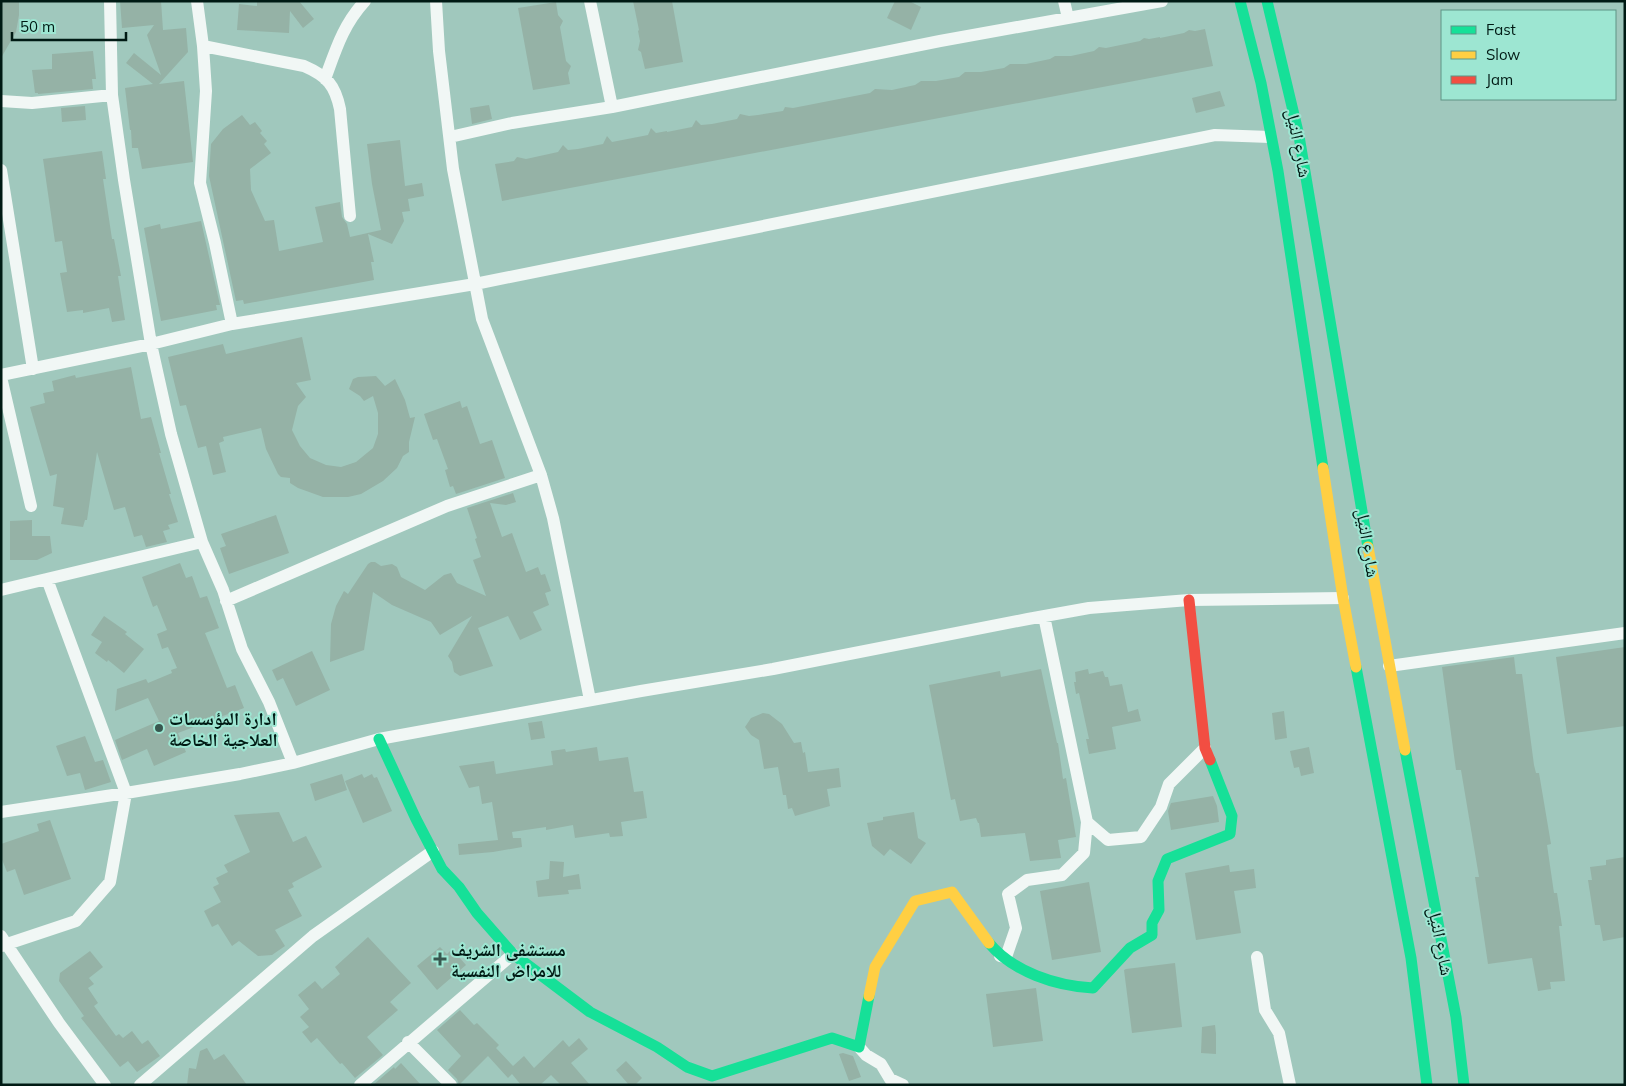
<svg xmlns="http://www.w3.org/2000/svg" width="1626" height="1086" font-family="Mulish,'Noto Naskh Arabic',sans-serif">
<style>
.building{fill:#95b2a6}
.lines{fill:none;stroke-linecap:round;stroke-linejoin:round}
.street{stroke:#f1f7f5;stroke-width:12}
.fast{stroke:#16e098;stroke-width:11}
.slow{stroke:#ffcf43;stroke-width:11}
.jam{stroke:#f24e42;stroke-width:11}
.poi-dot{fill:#38574f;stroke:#9de6d2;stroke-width:2}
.labels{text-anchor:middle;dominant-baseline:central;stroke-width:4;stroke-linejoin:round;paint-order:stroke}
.street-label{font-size:18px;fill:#001a14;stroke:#9de6d2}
.poi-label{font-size:18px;font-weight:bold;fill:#001a14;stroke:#9de6d2;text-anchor:start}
</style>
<rect width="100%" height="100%" fill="#a0c8bd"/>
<path class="building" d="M1,1H19V15L16,32L1,58Z
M120,1H161L163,30L186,28L188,52L159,84L184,81L193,162L142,169L138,148H132L131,130H130L125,88L153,84L126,63L134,53L161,75L147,35L154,25L122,28Z
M257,1H299L314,19L303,28L290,11L289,33L237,30L239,4L257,6Z
M633,1H672L683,62L645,69L641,52L638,50L640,41L638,31L639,30Z
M895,1H909L921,7L911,30L887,18Z
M556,2L558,15L563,21L560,27L566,61L571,66L568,73L570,84L533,90L518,8Z
M1205,29L1213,66L502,201L495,164L514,161L517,157L526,159L558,152L563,145L568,150L578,149L603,144L607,136L612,142L648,135L651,128L656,133L667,131V132L692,127L696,120L701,125L712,124L737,119L740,114L749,116L758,115L783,111L785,107L793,108L870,93L875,89L892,90L915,85L921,81H936L959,77L965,72H981L1004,68L1010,64H1026L1050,59L1055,56H1071L1094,51L1099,47L1106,48L1140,41L1144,38L1149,39L1160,37V38L1184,33L1189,30L1195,31Z
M93,51L96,79H92L93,89L38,94V93H35L32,70L52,69V54Z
M1220,91L1225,106L1196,113L1192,98Z
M489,105L492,119L472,124L470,108Z
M85,106L86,120L62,122L61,108Z
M242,115L250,125L255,122L262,131L260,133L267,141L264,144L271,153L250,169L251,190L265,221L274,220L279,251L323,242L315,207L340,202L342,217L347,224L350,237L381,230L372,184L367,144L400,140L405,186L422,183L424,196L408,199L410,211L402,212L404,221L392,244L368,234L374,262H371L374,280L244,304L243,300L236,301L209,176L211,144L223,129Z
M102,151L106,179H103L112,239H114L121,276H118L125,320L112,322L109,308L83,313V310L67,312L60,273L67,272L62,241L55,242L43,159Z
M201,221L220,305H216L217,310L161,321L144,228L160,224L161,229Z
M302,337L311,380L296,383L306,397L298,406L292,430L300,446L310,458L326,465L341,467L356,462L373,448L378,434V413L373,396L364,401L360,396L349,389L353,379L358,377L376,376L385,386L395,379L405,400L410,418L415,417L409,442V452L403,456L397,468L383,481L361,494L348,497H323L298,488L290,483V478L281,477L278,474L266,449L261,428L223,437L224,441L219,443L226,472L213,475L206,446L198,448L186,405L180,406L168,357L223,344L226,354Z
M131,367L141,419L151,417L161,453H159L171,494H169L178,522L168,525L170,529L163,531L167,542L146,547L142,535L134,537L125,507L114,510L97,452L87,520H85L83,527L61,524L64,508L53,506L57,474L50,476L30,407L45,403L43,393L54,391L52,381L75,375L76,378Z
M460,401L462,408L467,406L480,444L492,440L505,478L456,494L453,486L450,487L445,470L448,469L437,439L433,440L424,414Z
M513,493L516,502L506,505L490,503L502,537L512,533L526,572L538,567L541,575L545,574L551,591L545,593L549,605L533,612L542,630L520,640L508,616L478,628L493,666L460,676L454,672L452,662L448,656L472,616L440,635L431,622L392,605L373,592L364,650L330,662L331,624L336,606L344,591L348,594L368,564L371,562H375L381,566L392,564L397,567L401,577L425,590L444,575L451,573L457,583L486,596L473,560L481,557L475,539L477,538L467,508Z
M276,515L289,553L229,574L220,548L226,546L221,534Z
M32,520V536H50L52,553L37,560H10V521Z
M180,563L186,578L192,576L200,598L207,596L219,628L205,633L227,688L235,685L244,708L178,733L186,752L154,766L147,749L122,760L115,740L159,721L148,698L115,711L117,689L146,679L148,683L172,673L171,670L177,668L168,647L162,649L157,634L167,630L157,605L153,607L142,577Z
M104,616L127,632L125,634L144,649L124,673L108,660L107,662L95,653L102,642L91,635Z
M1625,647V726L1567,734L1556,657Z
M312,651L330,690L296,706L283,678L277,681L272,670Z
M1514,657L1516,674H1522L1534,765L1536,773H1539L1551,844L1547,845L1554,893H1557L1562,926H1559L1565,981L1550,982L1551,989L1538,991L1532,958L1488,964L1475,877H1479L1461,770H1456L1442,667Z
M1041,669L1057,743H1058L1063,779L1066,778L1076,837L1058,840L1061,858L1030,861L1025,833L981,837L979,823H978L976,818L960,821L955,799L951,800L929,685L1000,671L1001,677Z
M1088,669L1089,674L1103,671L1105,677H1108L1110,686L1122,684L1128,712L1138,709L1141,721L1112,727L1116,749L1089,754L1086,739H1089L1079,693L1076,694L1074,682H1076L1075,672Z
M1284,711L1287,738L1275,740L1272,713Z
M763,713L769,714L782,724L794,743L801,742L803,753L805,752L808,772L839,768L841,787L827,789L830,806L795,816L792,808L788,809L786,795H783L778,767L764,769L759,740L751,735L745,727L751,718Z
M542,721L545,738L531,740L528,723Z
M85,736L95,762L103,760L111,782L85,790L80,773L67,776L56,746Z
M597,747L599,761L628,757L634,792L643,791L647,818L621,822L623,836L610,837L609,833L575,838L573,825L546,830V827L512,832L513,838H521L522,847L493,852L459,855L458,844L498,840L492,802L482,804L479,786L469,788L459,766L494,761L496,774L553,765L551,751L565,749L566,752Z
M1309,747L1314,773L1301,776L1299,767L1294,768L1290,751Z
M342,774L347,790L315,801L310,784Z
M362,774L364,778L372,774L374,778L377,777L392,811L363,823L345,781Z
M1213,796L1217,806L1219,822L1171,830L1168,811L1171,803Z
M279,812L293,842L306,836L322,867L292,883L294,887L288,890L302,916L275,930L285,946L272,955L258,956L239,941L232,946L218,924L212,927L204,911L221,902L213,887L219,884L216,878L228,872L224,865L250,852L234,815Z
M914,812L918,838L926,843L911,864L890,849L884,856L872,846L867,823L883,820V817Z
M50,820L71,879L24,895L15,869L7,872L1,857V844L39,831L37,824Z
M1625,857V937L1603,941L1600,925H1595L1588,880H1592L1590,867L1606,865V860Z
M550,861L564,862L563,877L579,874L581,889L568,890L569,894L538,897L536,881L549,879Z
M1229,865L1230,872L1254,869L1256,888L1234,891L1241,933L1196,940L1185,873Z
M1089,882L1101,952L1052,960L1040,891Z
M368,937L411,983L390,1002L398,1010L367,1037L383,1055L355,1078L342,1063L340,1064L317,1038L311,1043L302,1032L309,1027L300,1017L309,1009L298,995L315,981L322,989L340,974L335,967Z
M440,947L447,954L452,949L466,965L437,990L417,966Z
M90,951L103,967L89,978L94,984L88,988L98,1003L94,1006L116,1036L119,1034L123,1038L132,1031L142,1044L148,1040L160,1056L137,1072L128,1061L120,1067L81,1018L84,1016L59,981L60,973Z
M1175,963L1182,1027L1132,1033L1124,970L1126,969Z
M1036,988L1043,1041L993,1047L986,994Z
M460,1010L474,1025L477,1023L499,1045L496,1048L513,1066L524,1056L534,1068L563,1040L569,1047L579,1038L588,1049L571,1063L590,1085H561L551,1075L540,1085H521L512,1074L508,1078L488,1056L459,1085L457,1079L448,1070L461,1056L437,1030Z
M1215,1025L1216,1034V1054L1201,1053L1202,1027Z
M207,1048L214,1060L224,1054L247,1085H187L189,1068L196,1069L200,1051Z
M843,1053L853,1056L861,1077L849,1081L839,1054Z
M626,1061L642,1078L635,1085H629L616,1070Z
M401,1063L421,1085H373L394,1067L395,1069Z"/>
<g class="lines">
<path class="street" d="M110,1L112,95L124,180L151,344L171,434L202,542L223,590L242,649L269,702L293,763
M197,1L203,46L206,91L200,183L215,243L232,324
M436,1L439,51L453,169L482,319L541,475L553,518L590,700
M590,1L612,107
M1064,1L1068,18
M203,46L304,66C327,76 335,85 340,109L350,216
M325,79C336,49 343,25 365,1
M1,101L32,103L112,95
M450,137L512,123L612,107L940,41L1162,1
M1,170L33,369
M1,375L151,344L232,324L475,284L1215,135L1270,137
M1,377L31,506
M1,590L202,542
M226,601L447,506L541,475
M1044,616L1087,822
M1389,666L1625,633
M1,812L126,793L240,774L293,763L379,739L641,691L773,669L1028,619L1089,608L1189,600L1343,598
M1,936L59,1023L105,1085
M1,946L76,921L110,882L126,793L47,579
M1000,956L1006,957L1016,928L1008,894L1027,880L1062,875L1084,853L1087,822L1108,840L1141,837L1161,807L1169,784L1205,748
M1257,957L1265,1010L1279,1033L1290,1085
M408,1042L451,1085
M859,1047L866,1055L881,1064L890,1079L903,1085
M140,1085L313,936L433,851
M360,1085L513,954"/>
<path class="fast" d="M1240,1L1261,83L1278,171L1323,468
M1267,1L1299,136L1368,547
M1356,667L1411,958L1427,1085
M379,739L416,819L442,869L459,887L477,913L513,954L590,1012L657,1047L687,1067L712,1076L832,1038L859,1047L869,996
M1405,750L1456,1017L1464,1085
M989,943C1013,972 1056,986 1093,988L1130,948L1152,935V923L1159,910L1158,881L1167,859L1230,834L1232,816L1210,760"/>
<path class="slow" d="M1323,468L1343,598L1356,667
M1368,547L1405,750
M869,996L875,967L915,901L952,892L989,943"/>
<path class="jam" d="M1189,600L1205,748L1210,760"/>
</g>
<g class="poi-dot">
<circle cx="159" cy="728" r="5"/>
<path d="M437.5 951.5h5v5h5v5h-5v5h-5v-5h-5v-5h5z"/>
</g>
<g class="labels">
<g class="street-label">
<text transform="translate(1299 143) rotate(79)">شارع النيل</text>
<text transform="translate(1368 543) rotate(81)">شارع النيل</text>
<text transform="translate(1441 941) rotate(79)">شارع النيل</text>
</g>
<g class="poi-label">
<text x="169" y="718">ادارة المؤسسات<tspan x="169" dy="21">العلاجية الخاصة</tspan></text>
<text x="451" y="949">مستشفى الشريف<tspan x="451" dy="21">للامراض النفسية</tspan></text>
</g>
</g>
<rect width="1626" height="1086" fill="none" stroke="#001a14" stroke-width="5"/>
<rect x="1441" y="10" width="175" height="90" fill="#9de6d2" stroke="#5e9486"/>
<rect x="1451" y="26" width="25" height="8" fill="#16e098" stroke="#5e9486"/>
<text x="1486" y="35" font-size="15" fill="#001a14">Fast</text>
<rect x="1451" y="51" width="25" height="8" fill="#ffcf43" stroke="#5e9486"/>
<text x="1486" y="60" font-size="15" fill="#001a14">Slow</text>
<rect x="1451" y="76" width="25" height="8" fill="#f24e42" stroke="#5e9486"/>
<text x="1486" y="85" font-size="15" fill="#001a14">Jam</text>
<path d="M12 32v8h114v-8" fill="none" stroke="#001a14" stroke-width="2.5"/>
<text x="20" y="32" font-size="15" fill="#001a14" stroke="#9de6d2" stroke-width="4" paint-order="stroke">50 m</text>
</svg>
